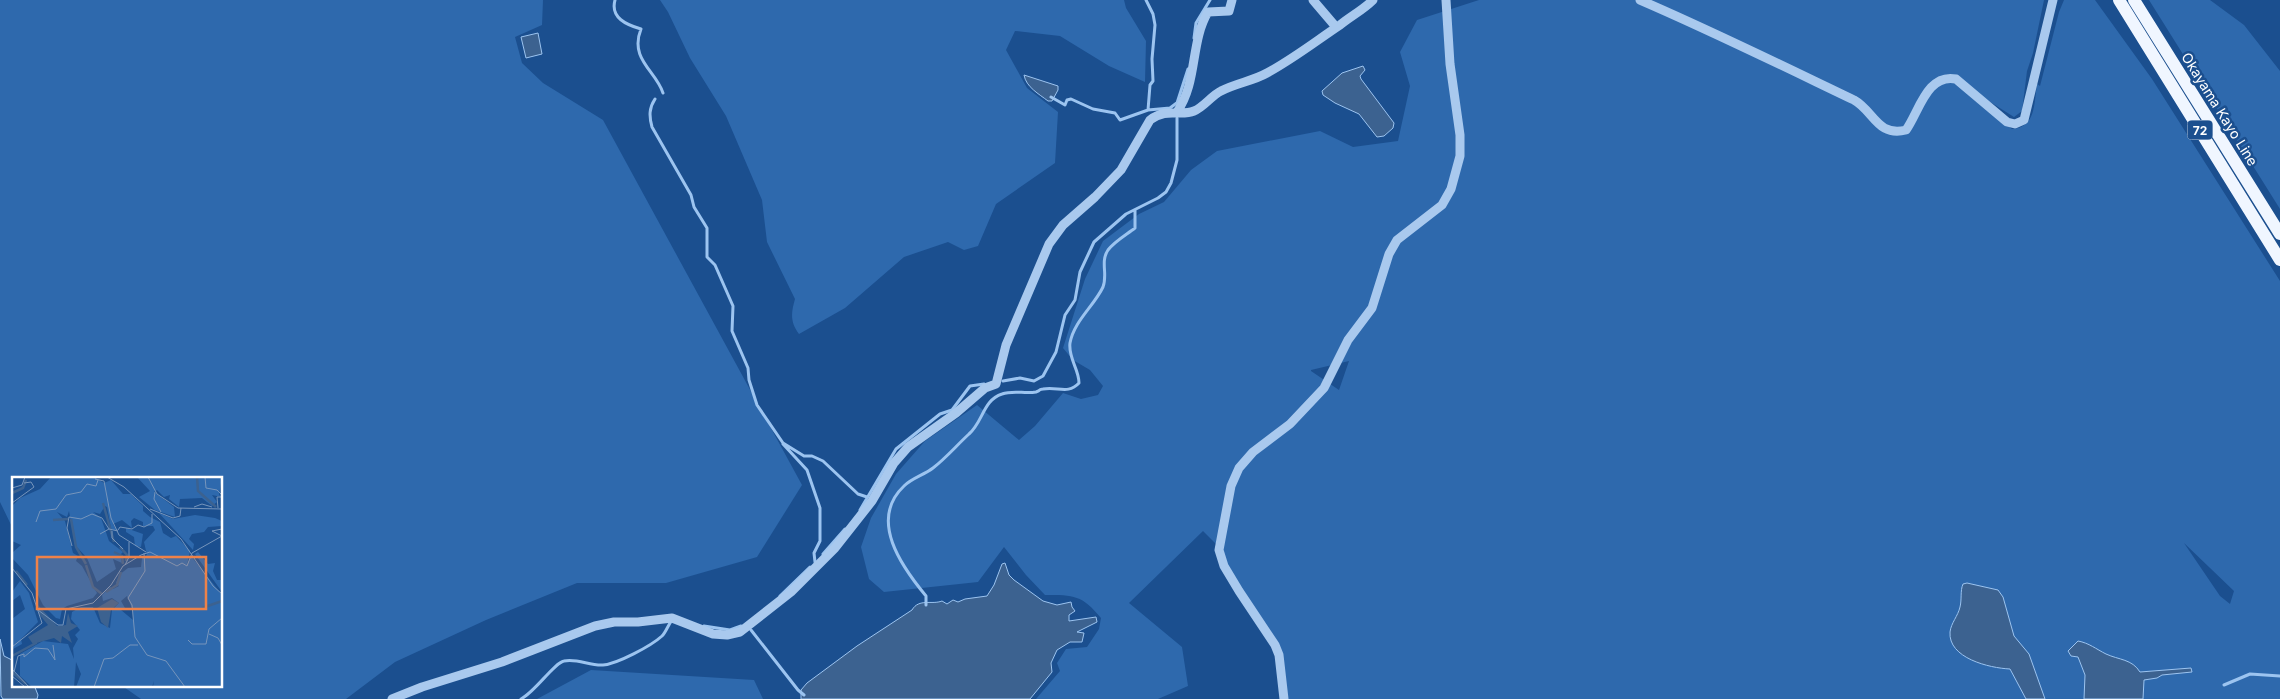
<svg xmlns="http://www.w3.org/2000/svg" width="2280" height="699" font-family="Inter,sans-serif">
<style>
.green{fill:#2e69ad;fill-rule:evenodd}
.water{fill:#3c6290;stroke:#9cc4f0}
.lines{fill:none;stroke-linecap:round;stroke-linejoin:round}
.stream{stroke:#9cc4f0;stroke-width:3}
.minor{stroke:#a9c9ee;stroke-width:9}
.major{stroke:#f0f6ff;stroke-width:12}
.labels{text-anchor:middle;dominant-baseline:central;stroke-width:5;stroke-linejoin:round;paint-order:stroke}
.shield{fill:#1b4f8f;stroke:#bbcadd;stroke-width:1}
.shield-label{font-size:12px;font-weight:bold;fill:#fff}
.street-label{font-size:14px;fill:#fff;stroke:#1b4f8f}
.inset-river{fill:none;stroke:#3c6290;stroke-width:2.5}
.inset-road{fill:none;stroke:#7695bc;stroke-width:1}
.view{fill:#ee8249;fill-opacity:0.15;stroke:#ee8249;stroke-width:2.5}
.inset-edge{fill:none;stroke:#fff;stroke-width:2.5}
</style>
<rect width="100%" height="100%" fill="#1b4f8f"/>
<path class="green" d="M0,0H543L542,25L515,37L522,63L543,83L603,120L802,485L757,557L666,583H577L486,620L395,662L346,699H141L121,685H221V478H14V531L0,502Z
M660,0H1124L1126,8L1146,41L1145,82L1109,66L1060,36L1015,31L1006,50L1027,88L1058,112L1055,163L996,204L978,246L964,250L948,242L904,257L845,308L799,334C790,322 791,313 795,299L767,242L762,200L726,116L690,58L668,12Z
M1479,0H2044L2033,53L2027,71L2022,111L2014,117L1976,93L1972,98L2012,129C2036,128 2034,103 2037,84L2040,86L2059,12L2064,0H2095L2152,79L2280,281V699H1288L1282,656L1227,565L1222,550L1203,531L1129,603L1182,647L1188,686L1158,699H1036L1060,671L1057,663L1066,649L1087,647L1099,629L1101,618C1082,595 1074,595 1045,595L1026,575L1004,547L978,582L884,592L869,579L861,547L871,518L896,474L925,441L977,405L1019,440L1035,426L1063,393L1081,399L1098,395L1103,386L1090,370L1073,360L1063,348L1085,279L1103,241L1139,214L1164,202L1191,170L1217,151L1320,131L1353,147L1398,141L1410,86L1400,52L1417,20ZM1349,361L1339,390L1311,371V370ZM2184,543L2234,591L2230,604L2220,596Z
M2149,0H2210L2244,25L2280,71V209Z
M591,670L754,680L763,699H537Z"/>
<path class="water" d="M538,33L542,54L526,58L521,37Z
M1363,66L1365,70L1360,76L1361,79L1394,123L1393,128L1384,136L1377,137L1359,114L1335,103L1323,95L1322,91L1342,73Z
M1024,75L1058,86V90L1052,101H1048C1039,94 1026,87 1024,75Z
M1005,563L1009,575L1014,580L1043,601L1057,605L1071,602L1072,607L1075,611L1069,615V621L1096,617L1097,622L1077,632L1084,633L1082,642H1070L1057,650L1051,663L1052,672L1030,699H801V690L807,683L857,646L912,610C919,598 932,605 942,601L947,604L953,600L958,602L965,599L987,596L994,585L1002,564Z
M1967,583L1998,590L2003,597L2014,636L2029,654L2045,699H2026L2010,669C1989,668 1948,658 1950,632C1951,623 1958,616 1960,607C1962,599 1960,591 1963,584Z
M0,639L4,656L12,660L14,652V685H34L38,695L37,699H3L1,696Z
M2078,641C2089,643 2096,649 2106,654C2119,660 2132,659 2140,672L2191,668L2192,672L2162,675L2157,678L2144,680L2143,699H2084L2085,675L2078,657L2071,656L2068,651Z"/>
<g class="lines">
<path class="stream" d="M615,0C610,18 627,25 641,29C629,59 656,71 663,93
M1146,0L1153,14L1155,25L1152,59L1153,81L1150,85L1148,110
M1194,38L1196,23L1210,0
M1051,97L1065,105L1067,100L1071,99L1093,109L1115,113L1120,120L1148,110L1170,108L1178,102
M655,99C649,108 649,116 652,127L691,195L694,207L707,228V257L715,265L733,306L732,331L748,368L749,380L757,405L783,443L804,456H812L823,461L858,494L867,497
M1177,103L1188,69
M1003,381L1020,378L1034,381L1043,376L1056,352L1065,315L1075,300L1080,272L1094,242L1126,214L1158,198L1166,192L1171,183L1177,160V118
M783,444L807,470L820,508V541L814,553L815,562
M860,510L896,449L940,414L952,410L970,386L984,384
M823,554L845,529
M780,596L810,567
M926,605V596C902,567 868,520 904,486C912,478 924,475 933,468C946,458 957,445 969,434C983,422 983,400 1002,394C1013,390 1025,394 1036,392C1042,390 1037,390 1043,389C1057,386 1068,395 1079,383C1079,369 1068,358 1070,343C1074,321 1094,306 1103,287C1108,274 1100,262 1108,250C1115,241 1126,235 1135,228V210
M704,626L730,630L741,626
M751,630L798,690L804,695
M2224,685L2250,674L2280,676
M521,699C535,692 554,663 564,661C577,658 590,666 603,665C617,664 651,646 662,636C666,632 668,625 672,620"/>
<path class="minor" d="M1313,0L1336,27
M1640,0C1712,31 1783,66 1854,100C1874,111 1877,137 1906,130C1919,112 1927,73 1956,79L2007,122L2015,124L2024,120L2053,0
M1177,112C1198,82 1190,42 1208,12L1229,11L1232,0
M392,699L422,687L502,662L595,626L614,622H638L672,618L713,634L727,635L740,632L791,592L835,548L872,501L894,463L908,447L956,413L985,388L996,384L1006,345L1049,244L1063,225L1095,197L1121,170L1150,120C1167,107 1180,117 1194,111C1204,107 1211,96 1221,91C1236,83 1253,81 1267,73C1293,59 1316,41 1340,25C1351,16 1363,10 1373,0
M1284,699L1279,655L1275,645L1239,591L1224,566L1219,550L1231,486L1239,468L1253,452L1290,424L1324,388L1348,340L1372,308L1389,254L1397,240L1442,205L1451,189L1460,156V135L1450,64L1446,0"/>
<path class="major" d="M2119,0L2280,260
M2134,0L2280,234"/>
</g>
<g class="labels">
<rect class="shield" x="2187.5" y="120.5" width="25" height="19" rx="4"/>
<g class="shield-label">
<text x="2200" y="130">72</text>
</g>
<g class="street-label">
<text transform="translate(2220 109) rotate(58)">Okayama Kayo Line</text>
</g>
</g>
<g transform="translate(12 477)">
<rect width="210" height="210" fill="#1b4f8f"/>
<path d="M39,0H82L92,6L99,3L111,17H119L131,29V34L138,40L148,45L151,56L159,61L164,59L178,74L175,88L179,79L210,118V210H141L142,204L140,210H64L69,197L64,185L62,210H20L8,199V177L31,164L56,167L62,182L61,171L66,162L63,158L68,153L59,142L60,135L69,130H81L88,146L98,151L100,133L107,126L100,121L91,124L90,118L98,110L101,112L107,109L104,106L107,98L116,91L129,90L130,81L135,78L132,65L143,53L141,49H131V45L122,41L119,44L120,51L110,43L101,47L105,54L99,52L95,30L93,29L88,37L81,35L89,41L97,64L111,75L108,78L110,86L101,82L104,92L85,105L75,81L63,68L57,34L55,40L45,35L53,44L61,76L66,79L64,84L70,89L85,116L81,121L55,129L50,132L48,142L44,141L31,128L16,98L0,81L1,75L9,68L0,64V29L8,21L28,12ZM115,119L121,134V143L109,133L113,131L109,124ZM125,0H210L207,18L210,20L200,18L205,25L200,29L190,21L168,22L167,30L157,22L158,18L152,20L145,13L142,15L162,30L163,40L143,33L127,20L138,14ZM147,36L161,42L183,38L203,41L210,44V49L196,50L192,55L180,57L177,62L182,67L181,73ZM114,51L131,57L129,70L123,69L122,60L114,55ZM186,75L196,87L203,86L201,94L205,103H210V115L183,77ZM8,104L17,116L26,145L9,162L10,167L1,172L0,142L13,132L8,118L0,124V115Z" fill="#2e69ad" fill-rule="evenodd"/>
<path d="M100,122L107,126L99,133L96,151L89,145L85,131ZM26,128L45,149L54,148L56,136L59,146L66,149L56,155L60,166L50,159L49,166L42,161L21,167L16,160L36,148L27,137Z" fill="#3c6290"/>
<path class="inset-river" d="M185,0L186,14L204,30M0,16L11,11L14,3M91,26L102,65M59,42L64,70L74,87M41,43L56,42M108,70L115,78L114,84M102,75L110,79L111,87M74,88L81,110L90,117M4,94L15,108M94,115L105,108L109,95M190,131L210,124M0,179L24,166V162M0,195L14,207"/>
<path class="inset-road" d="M95,0L112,10L169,62L201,109L210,117M136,0L145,17L166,31L210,32M193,0L194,11L205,13L210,18M83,2L92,4L99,41L107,58L134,75M0,11L10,8L13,0M143,15L142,22L149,35M0,26L22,10L19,5L12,6M182,30L190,27L200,30M206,31L205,20H210M138,32L161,41L168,39L169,31M24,45L28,34L44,32L54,18L69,15L75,7L84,9L86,3M106,53L108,50L120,52L126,48L132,50L140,46V37M100,54V61L111,72M88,57L97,52L106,54M210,59L200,54L210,52M60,69L55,51L57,40L69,42L80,37L90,41L97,52M132,76L133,94L116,121L120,128L123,160L135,178L154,184L173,210M113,88L117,80V65M0,91L20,116L30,146L0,170M26,133L46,148H51L54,132L81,126L99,108L111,89L129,78L138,75L165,89L170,86L175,89L180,76L210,59M197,157L206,161L210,168M176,163L180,167H194L197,152L210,141M0,192L17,210M2,195L6,179L12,177V180L23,171L36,172L43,183L41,168M0,199L13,210M82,210L92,182L101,181L118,168H126"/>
<path class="view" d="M25,80H194V132H25Z"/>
<rect width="210" height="210" class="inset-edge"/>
</g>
</svg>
